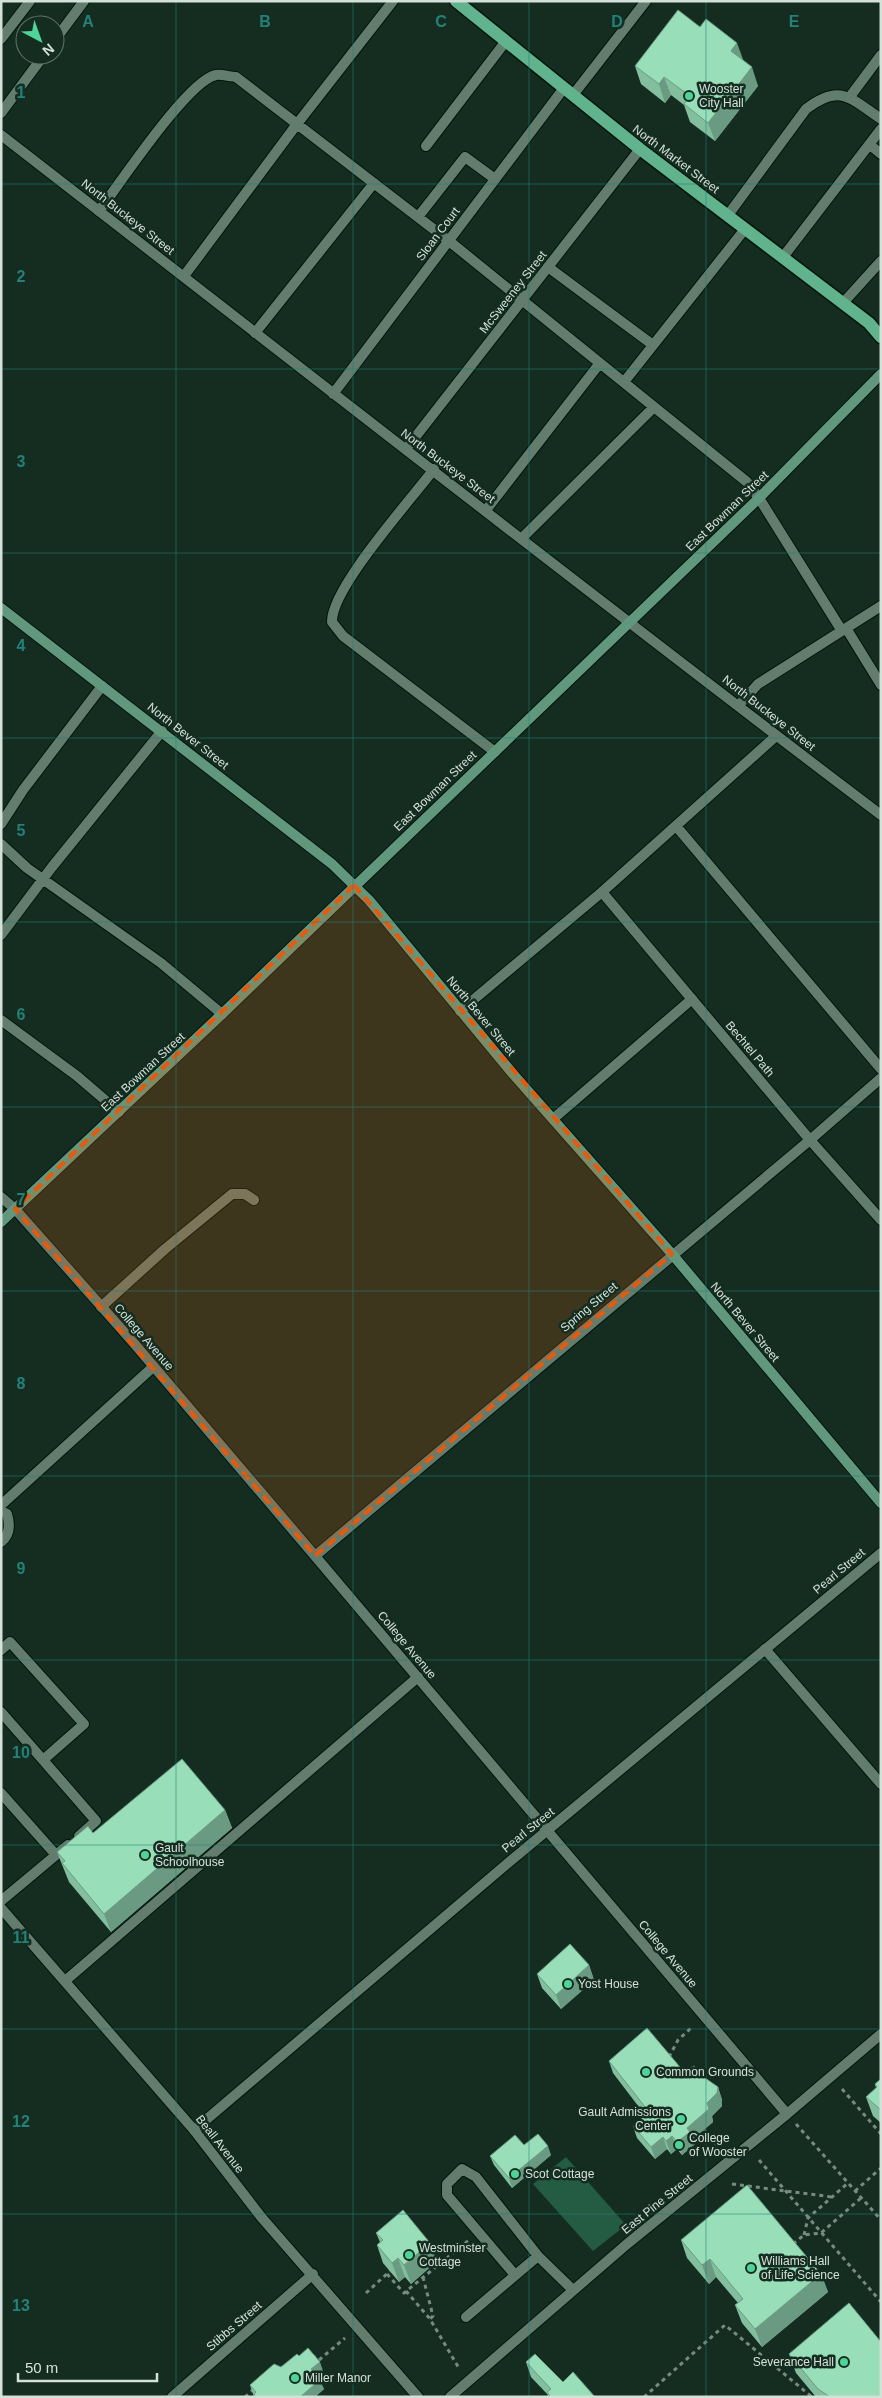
<svg xmlns="http://www.w3.org/2000/svg" width="882" height="2398" font-family="Arial,sans-serif">
<style>
.green{fill:#235c42}
.lines{fill:none;stroke-linecap:round;stroke-linejoin:round}
.service-casing{stroke:#01150b;stroke-width:12}
.minor-casing{stroke:#01150b;stroke-width:12}
.tertiary-casing{stroke:#01150b;stroke-width:12}
.secondary-casing{stroke:#01150b;stroke-width:12}
.primary-casing{stroke:#01150b;stroke-width:15}
.path{stroke:#788b81;stroke-width:3;stroke-dasharray:4 4;stroke-linecap:butt}
.service{stroke:#627c6e;stroke-width:10}
.minor{stroke:#627c6e;stroke-width:10}
.tertiary{stroke:#627c6e;stroke-width:10}
.secondary{stroke:#61987d;stroke-width:10}
.primary{stroke:#60b38c;stroke-width:12}
.wall{fill:#83bf9f}
.shaded-wall{fill:#6a9b82}
.building{fill:#98deb9;stroke:#6a9b82}
.marked{fill:#e8590c;fill-opacity:0.2;stroke:#e8590c;stroke-width:4;stroke-dasharray:10 6;stroke-linejoin:round}
.grid{fill:none;stroke:#238179;stroke-width:1;stroke-opacity:0.55}
.poi-dot{fill:#4fd399;stroke:#152d21;stroke-width:2}
.labels{text-anchor:middle;dominant-baseline:central;stroke-width:5;stroke-linejoin:round;paint-order:stroke}
.poi-label{font-size:12px;fill:#d3e1d9;stroke:#152d21;text-anchor:start}
.street-label{font-size:12px;fill:#d3e1d9;stroke:#152d21}
.grid-label{font-size:16px;text-anchor:middle;font-weight:bold;fill:#238179;stroke:#152d21;stroke-width:5;stroke-linejoin:round;paint-order:stroke}
</style>
<rect width="100%" height="100%" fill="#152d21"/>
<path class="green" d="M566,2157L626,2225L593,2251L533,2184Z"/>
<g class="lines">
<defs>
<path id="service" d="M1,39L30,1
M55,40L84,1
M573,95L646,1
M849,98L881,55
M1,113L44,55
M870,145L881,154
M426,146L506,41
M99,211C119,185 188,80 216,75C222,74 230,77 236,77L449,241L747,482L759,498L842,631
M728,215L806,109C840,83 850,98 881,119
M418,217L465,157L495,179
M783,257L881,129
M548,267L653,345
M184,276L297,124L393,1
M843,303L881,261
M255,333L374,183
M624,382L745,229
M434,469C411,500 331,588 332,622L343,636L495,752
M486,510L600,363
M522,538L654,407
M846,628L881,685
M739,705L758,684L881,606
M1,824L23,790L102,686
M676,826L881,1069
M1,844L27,868L161,963L222,1014
M1,935L52,867L162,731
M460,1011L602,892L776,736
M1,1020L77,1076L119,1112
M553,1119L692,999
M101,1307L165,1249L232,1194H245L254,1200
M1,1505L153,1367
M1,1511L7,1514C10,1524 10,1535 1,1542
M765,1649L881,1784
M1,1650L10,1642L84,1724L43,1760L96,1821L79,1836
M1,1712L43,1760
M1,1793L56,1855
M1,1901L68,1845
M65,1981L418,1677
M515,2275L447,2195V2184L462,2169L476,2177L538,2256L573,2290
M466,2317L538,2256"/>
<path id="minor" d="M1,135C294,362 585,591 881,815
M333,394L564,88
M406,449L640,149
M602,892L810,1140L881,1220
M1,1197L15,1209L132,1341L315,1556L787,2114
M315,1556L810,1140L881,1078
M194,2130L508,1863L881,1553
M172,2397L313,2274
M450,2397L627,2244L787,2114L881,2034"/>
<path id="tertiary" d="M1,1908L194,2130L262,2218L418,2397"/>
<path id="secondary" d="M1,608L332,864L369,900L513,1074L672,1254L881,1503
M1,1222L222,1014L759,498L881,374"/>
<path id="primary" d="M456,1L640,149L869,323L881,337"/>
</defs>
<use href="#service" class="service-casing"/>
<use href="#minor" class="minor-casing"/>
<use href="#tertiary" class="tertiary-casing"/>
<use href="#secondary" class="secondary-casing"/>
<use href="#primary" class="primary-casing"/>
<path class="path" d="M669,2057L678,2040L691,2028
M842,2089L881,2134
M796,2124L881,2220
M704,2130L720,2149
M759,2160L881,2302
M732,2184L832,2197
M855,2191L881,2168
M804,2235L808,2218L848,2183
M793,2244L804,2235L821,2233L861,2198
M387,2274L404,2293L469,2240
M423,2277L433,2316L430,2319
M406,2291L430,2319L460,2370
M366,2293L390,2271
M312,2355L319,2360
M319,2360L345,2338
M245,2397L254,2389
M644,2397L725,2325L812,2397"/>
<use href="#service" class="service"/>
<use href="#minor" class="minor"/>
<use href="#tertiary" class="tertiary"/>
<use href="#secondary" class="secondary"/>
<use href="#primary" class="primary"/>
</g>
<path class="wall" d="M744,61L758,86L715,141L690,122L684,105L671,95L665,103L641,84L635,66Z
M225,1810L232,1828L111,1932L69,1882L57,1852L93,1833Z
M589,1965L594,1980L561,2009L542,1988L537,1974Z
M609,2061L685,2073L705,2078L718,2087L722,2100V2106L712,2116L713,2122L693,2139L695,2144L682,2155L677,2149L671,2154L667,2149L655,2159L637,2138L633,2126L645,2115L613,2073Z
M881,2079V2123L873,2116L866,2097L876,2088L875,2084Z
M524,2145L551,2155L512,2188L494,2165L490,2156Z
M376,2233L437,2261L411,2284L405,2277L399,2282L383,2263L377,2245L380,2242Z
M681,2240L821,2274L828,2292L762,2347L742,2323L735,2305L738,2303L716,2277L709,2284L687,2258Z
M789,2354L881,2397H816L796,2373Z
M299,2356L323,2371L317,2377L324,2389L315,2397H254L250,2385Z
M526,2362L563,2382L548,2397V2395L531,2377Z"/>
<path class="shaded-wall" d="M737,43L744,62L731,51Z
M752,67L758,86L715,141L708,123Z
M664,77L671,95L665,103L659,84Z
M225,1810L232,1828L111,1932L104,1914Z
M589,1965L594,1980L561,2009L556,1995Z
M718,2087L722,2100V2106L712,2116L713,2122L693,2139L695,2144L682,2155L677,2142L687,2128L707,2103Z
M672,2136L677,2149L671,2154L666,2141Z
M663,2137L667,2149L655,2159L651,2147Z
M548,2146L551,2155L512,2188L509,2178Z
M430,2243L437,2261L411,2284L404,2265Z
M398,2258L405,2277L399,2282L392,2263Z
M710,2259L716,2277L709,2284L702,2265Z
M821,2274L828,2292L762,2347L755,2329Z
M320,2362L323,2371L314,2379L311,2369Z
M320,2380L324,2389L315,2397H300Z"/>
<path class="building" d="M678,10L700,27L706,19L737,43L731,51L752,67L708,123L684,104L690,96L664,77L659,84L635,66Z
M182,1759L225,1810L104,1914L62,1863L65,1861L57,1852L88,1826L93,1833Z
M570,1944L589,1965L556,1995L537,1974Z
M647,2028L685,2073L694,2066L705,2078L718,2087L717,2093L707,2103L709,2109L687,2128L690,2132L677,2142L672,2136L666,2141L663,2137L651,2147L633,2126L649,2112L609,2061Z
M881,2079V2110L866,2097L877,2087L875,2084Z
M538,2134L548,2146L509,2178L490,2156L515,2135L524,2145Z
M747,2185L821,2274L755,2329L735,2305L743,2299L710,2259L702,2265L681,2240Z
M403,2210L430,2243L404,2265L398,2258L392,2263L377,2245L383,2240L376,2233Z
M849,2303L881,2342V2397H830L818,2389L789,2354Z
M308,2348L320,2362L311,2369L320,2380L300,2397H256L254,2394L256,2392L250,2385L274,2364L281,2367L297,2354L299,2356Z
M535,2354L563,2382L573,2372L595,2397H548L550,2396L547,2392L551,2389L526,2362Z"/>
<path class="marked" d="M354,885L672,1254L315,1556L15,1209Z"/>
<path class="grid" d="M176,1V2397M353,1V2397M529,1V2397M706,1V2397M1,184H881M1,369H881M1,553H881M1,738H881M1,922H881M1,1107H881M1,1291H881M1,1476H881M1,1660H881M1,1845H881M1,2029H881M1,2214H881"/>
<g class="poi-dot">
<circle cx="689" cy="96" r="5"/>
<circle cx="145" cy="1855" r="5"/>
<circle cx="568" cy="1984" r="5"/>
<circle cx="646" cy="2072" r="5"/>
<circle cx="681" cy="2119" r="5"/>
<circle cx="679" cy="2145" r="5"/>
<circle cx="515" cy="2174" r="5"/>
<circle cx="409" cy="2255" r="5"/>
<circle cx="751" cy="2268" r="5"/>
<circle cx="844" cy="2362" r="5"/>
<circle cx="295" cy="2378" r="5"/>
</g>
<g class="labels">
<g class="poi-label">
<text x="699" y="89">Wooster<tspan x="699" dy="14">City Hall</tspan></text>
<text x="155" y="1848">Gault<tspan x="155" dy="14">Schoolhouse</tspan></text>
<text x="578" y="1984">Yost House</text>
<text x="656" y="2072">Common Grounds</text>
<text x="671" y="2112" text-anchor="end">Gault Admissions<tspan x="671" dy="14">Center</tspan></text>
<text x="689" y="2138">College<tspan x="689" dy="14">of Wooster</tspan></text>
<text x="525" y="2174">Scot Cottage</text>
<text x="419" y="2248">Westminster<tspan x="419" dy="14">Cottage</tspan></text>
<text x="761" y="2261">Williams Hall<tspan x="761" dy="14">of Life Science</tspan></text>
<text x="834" y="2362" text-anchor="end">Severance Hall</text>
<text x="305" y="2378">Miller Manor</text>
</g>
<g class="street-label">
<text transform="translate(676 159) rotate(37)">North Market Street</text>
<text transform="translate(128 217) rotate(38)">North Buckeye Street</text>
<text transform="translate(438 234) rotate(-53)">Sloan Court</text>
<text transform="translate(513 292) rotate(-52)">McSweeney Street</text>
<text transform="translate(448 466) rotate(37)">North Buckeye Street</text>
<text transform="translate(727 511) rotate(-44)">East Bowman Street</text>
<text transform="translate(769 713) rotate(38)">North Buckeye Street</text>
<text transform="translate(188 736) rotate(38)">North Bever Street</text>
<text transform="translate(435 791) rotate(-44)">East Bowman Street</text>
<text transform="translate(481 1016) rotate(50)">North Bever Street</text>
<text transform="translate(750 1049) rotate(50)">Bechtel Path</text>
<text transform="translate(143 1072) rotate(-43)">East Bowman Street</text>
<text transform="translate(589 1307) rotate(-40)">Spring Street</text>
<text transform="translate(745 1322) rotate(50)">North Bever Street</text>
<text transform="translate(144 1337) rotate(49)">College Avenue</text>
<text transform="translate(839 1571) rotate(-40)">Pearl Street</text>
<text transform="translate(407 1645) rotate(50)">College Avenue</text>
<text transform="translate(528 1830) rotate(-39)">Pearl Street</text>
<text transform="translate(668 1954) rotate(50)">College Avenue</text>
<text transform="translate(220 2144) rotate(52)">Beall Avenue</text>
<text transform="translate(657 2204) rotate(-39)">East Pine Street</text>
<text transform="translate(234 2326) rotate(-41)">Stibbs Street</text>
</g>
</g>
<g class="grid-label">
<text x="88" y="27">A</text>
<text x="265" y="27">B</text>
<text x="441" y="27">C</text>
<text x="617" y="27">D</text>
<text x="794" y="27">E</text>
<text x="21" y="98">1</text>
<text x="21" y="282">2</text>
<text x="21" y="467">3</text>
<text x="21" y="651">4</text>
<text x="21" y="836">5</text>
<text x="21" y="1020">6</text>
<text x="21" y="1205">7</text>
<text x="21" y="1389">8</text>
<text x="21" y="1574">9</text>
<text x="21" y="1758">10</text>
<text x="21" y="1943">11</text>
<text x="21" y="2127">12</text>
<text x="21" y="2311">13</text>
</g>
<rect width="882" height="2398" fill="none" stroke="#d3e1d9" stroke-width="5"/>
<g transform="translate(40 40) rotate(139)"><circle r="24" fill="#152d21" stroke="#61756b"/>
<path d="M0-4L9 19L0 12L-9 19Z" fill="#4fd399"/>
<text y="-8" font-size="14" font-weight="bold" text-anchor="middle" fill="#d3e1d9">N</text>
</g>
<path d="M18 2373v8h139v-8" fill="none" stroke="#d3e1d9" stroke-width="2.5"/>
<text x="25" y="2373" font-size="15" fill="#d3e1d9" stroke="#152d21" stroke-width="4" paint-order="stroke">50 m</text>
</svg>
